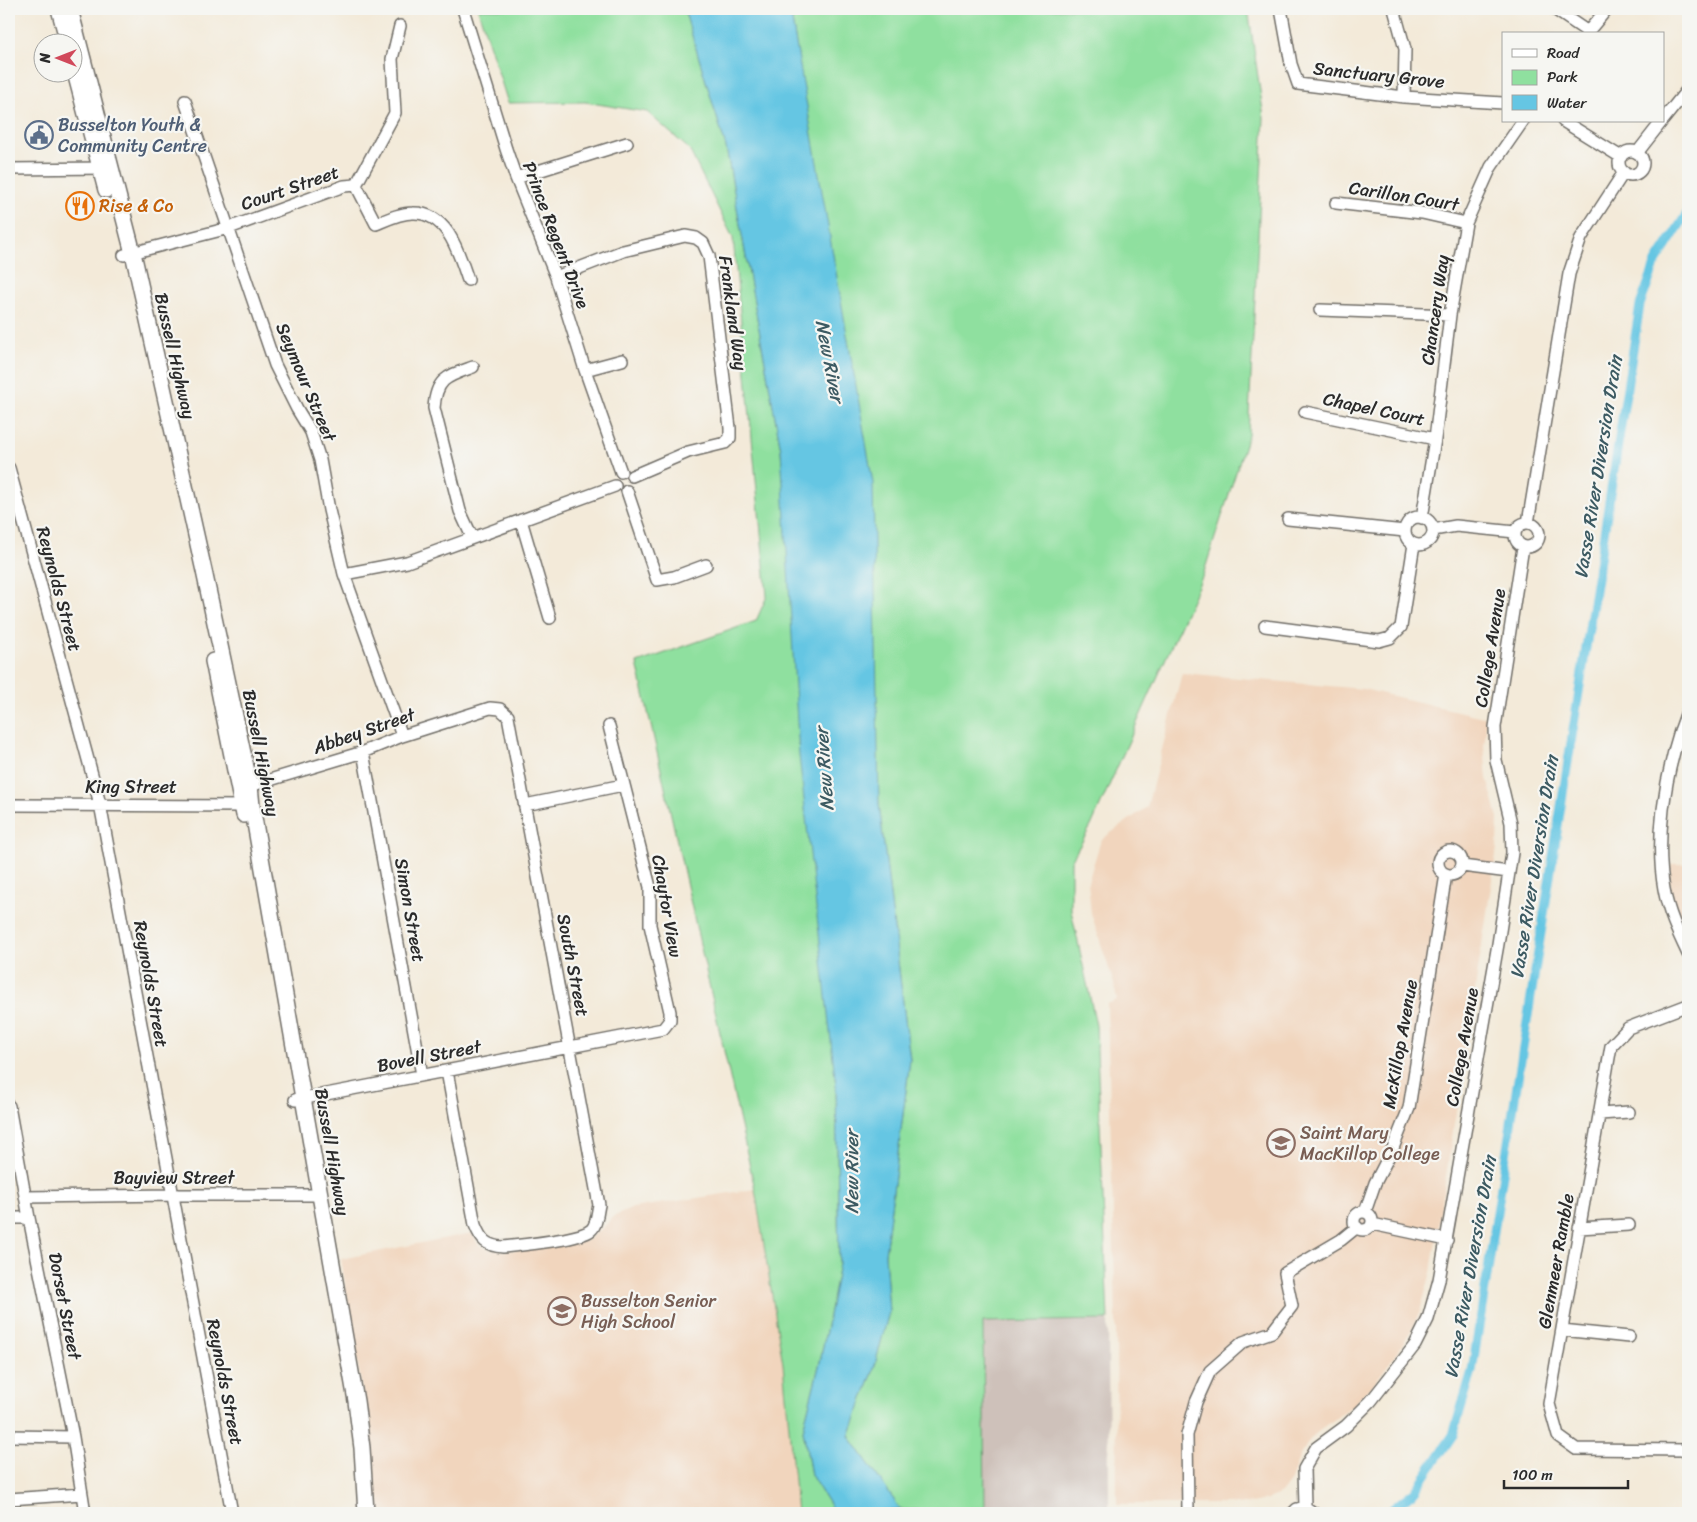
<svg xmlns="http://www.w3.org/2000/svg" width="1697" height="1522" font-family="Sriracha,sans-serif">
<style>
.built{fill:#f1d5bd}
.industrial{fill:#cec1ba}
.green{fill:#8fe09f;stroke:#5d8665}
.water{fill:#65c6e3;stroke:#487887}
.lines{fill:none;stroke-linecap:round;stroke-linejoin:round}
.canal{stroke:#65c6e3;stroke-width:9}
.minor-casing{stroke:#716e68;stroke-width:14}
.major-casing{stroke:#716e68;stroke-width:18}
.minor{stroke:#fff;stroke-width:11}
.major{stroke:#fff;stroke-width:15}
.labels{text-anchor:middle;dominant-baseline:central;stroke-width:4.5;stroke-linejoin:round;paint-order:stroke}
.street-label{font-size:18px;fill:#2b2b2b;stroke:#f6f6f2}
.service-label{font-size:18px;fill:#4e5e75;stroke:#f6f6f2;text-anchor:start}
.food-label{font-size:18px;fill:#c56008;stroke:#f6f6f2;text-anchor:start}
.education-label{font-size:18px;fill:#785e54;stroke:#f6f6f2;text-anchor:start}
.water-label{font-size:19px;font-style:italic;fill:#3c5a62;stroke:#f6f6f2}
</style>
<rect width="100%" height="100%" fill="#f6f6f2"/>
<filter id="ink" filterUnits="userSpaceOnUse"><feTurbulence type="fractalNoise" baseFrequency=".02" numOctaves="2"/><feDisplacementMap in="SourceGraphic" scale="10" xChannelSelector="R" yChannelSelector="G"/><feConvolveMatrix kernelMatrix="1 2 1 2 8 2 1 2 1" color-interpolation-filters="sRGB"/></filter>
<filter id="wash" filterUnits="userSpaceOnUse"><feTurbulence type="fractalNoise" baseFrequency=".0096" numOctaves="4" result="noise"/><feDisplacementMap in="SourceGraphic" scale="20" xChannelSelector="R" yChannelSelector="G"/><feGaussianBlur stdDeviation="1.12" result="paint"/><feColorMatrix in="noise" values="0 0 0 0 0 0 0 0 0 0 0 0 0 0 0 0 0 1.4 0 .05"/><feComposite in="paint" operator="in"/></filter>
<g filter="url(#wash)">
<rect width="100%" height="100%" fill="#f3ead9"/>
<path class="built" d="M1182,673L1363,689L1487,718L1484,746L1487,778L1498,818L1497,848L1431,1272L1420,1311L1411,1331L1396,1354L1375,1382L1353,1405L1314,1435L1305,1446L1298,1460L1291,1480L1281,1493L1267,1500L1246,1504H1117L1116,1320L1107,1004L1117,1000L1114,984L1091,913L1088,882L1101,840L1147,807Z
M1667,864H1688V943L1681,928L1672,900L1667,874Z
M755,1189L783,1364L797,1513H380L375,1506L370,1433L364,1401L341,1259L472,1233L478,1244L488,1249L507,1251L586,1241L604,1227L613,1217L633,1208Z"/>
<path class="industrial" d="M1108,1320L1109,1509L985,1510L983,1322Z"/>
<path class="green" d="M478,9H684L726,147L781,450L836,1086L839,1264L820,1362L803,1430L811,1475L834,1512L797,1513L783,1364L755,1189L637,663L756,621L767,596L733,238L689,149L647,112L585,102L508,103Z
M790,9H1246L1249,15L1264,118L1248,435L1203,575L1091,826L1071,861V910L1096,1025L1108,1320L983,1322L985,1510H901L849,1436L873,1372L889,1312L885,1254L910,1060L879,805L821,193Z"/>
<path class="water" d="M684,9H790L873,483L879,804L910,1060L885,1254L889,1312L873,1372L849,1436L901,1510L834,1512L811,1475L803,1430L820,1362L839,1264L836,1086L799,755L781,450L726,147Z"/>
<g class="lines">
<path class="canal" d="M1387,1513L1415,1491L1453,1435L1472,1371L1640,305L1656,262L1688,212"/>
</g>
</g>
<g filter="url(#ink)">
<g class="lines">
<defs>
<path id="minor" d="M463,9L506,149L516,178L556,277L585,370L621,472
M1281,9L1291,64L1298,84L1404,97L1503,103
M1394,9L1405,49L1404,97
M1554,9L1588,32
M1586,34L1607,9
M185,101L275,365L297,409L311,432L320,460L329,510L344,574L402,736
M1663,120L1688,89
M1563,121L1621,157
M1619 163a12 12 0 1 1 24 0a12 12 0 1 1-24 0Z
M1637,153L1662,121
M9,169L107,168
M516,178L627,143
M356,185L395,113L392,59L400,26
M1336,203L1422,213L1466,223
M124,255L229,228L344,186L356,185L376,224C388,219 400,213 413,213C448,212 459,254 468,280
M556,277L623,251L685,236L696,238L703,243L709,256L730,428V438L725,443L688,452L632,476
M1320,310L1450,315
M585,370L622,360
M1305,412L1435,439
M9,468L100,804L232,1513
M627,491L657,580L674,577L706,565
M1405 531a14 14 0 1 1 28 0a14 14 0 1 1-28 0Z
M1422,518L1435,439L1450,315L1466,223L1491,167L1523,121
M1288,519L1405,531
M521,520L550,618
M1515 535a12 12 0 1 1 24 0a12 12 0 1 1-24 0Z
M1528,523L1569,274L1581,238L1624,172
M1433,530L1456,526L1515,532
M472,537L460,511L434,408C436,378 448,376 473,367
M344,574L407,562L615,486
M1265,626L1379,641L1390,638L1401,627L1414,544
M1688,710C1685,716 1683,724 1680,731C1665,778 1655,840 1664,889C1668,912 1678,933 1688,954
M363,752L422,1075
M243,788L363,752L402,736L490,708L500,709L508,716L599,1205C597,1213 597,1225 591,1230C579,1240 521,1245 503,1247C486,1246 481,1240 475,1225L447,1071
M9,805L248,806
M525,805L623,785
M1438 863a12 12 0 1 1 24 0a12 12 0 1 1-24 0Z
M1462,866L1509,872
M1688,1005L1628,1028L1611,1046L1549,1404L1558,1436L1576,1449L1688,1450
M295,1100L663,1029L670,1020V1012L650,925V887L609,726
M9,1106L29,1218L73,1437L85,1513
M1600,1114L1629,1112
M26,1197L172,1195H321
M1354 1221a9 9 0 1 1 18 0a9 9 0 1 1-18 0Z
M1365,1212L1375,1183L1393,1148L1409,1108L1446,874
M9,1218H29
M1372,1224L1447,1240
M1579,1228L1629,1225
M1562,1330L1629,1337
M9,1436L73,1437
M9,1499L82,1494
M1305,1507L1304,1469L1316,1448L1346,1426L1371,1401L1415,1345L1428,1319L1439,1280L1498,944L1512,853L1511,823L1496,760L1495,727L1523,547
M1188,1513L1187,1435L1196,1402L1210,1371L1243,1342L1272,1332L1292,1306L1285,1273L1341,1240L1357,1227
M1293,1513L1297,1509L1305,1507L1314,1513"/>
<path id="major" d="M59,9L68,42
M70,9L133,253L204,571L250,786L252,806L356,1401L362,1448L366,1513
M72,61L106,190
M213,661L244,815"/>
</defs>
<use href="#minor" class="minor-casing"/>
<use href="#major" class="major-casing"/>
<use href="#minor" class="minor"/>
<use href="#major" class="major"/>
</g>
</g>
<defs>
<symbol id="civic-ring" viewBox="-11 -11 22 22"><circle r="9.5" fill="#f6f6f2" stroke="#5c6f8a" stroke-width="1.5"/><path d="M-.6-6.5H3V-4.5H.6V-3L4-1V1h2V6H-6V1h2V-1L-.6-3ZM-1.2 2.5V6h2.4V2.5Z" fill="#5c6f8a"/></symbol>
<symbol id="restaurant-ring" viewBox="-11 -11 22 22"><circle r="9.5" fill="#f6f6f2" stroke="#e8710a" stroke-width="1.5"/><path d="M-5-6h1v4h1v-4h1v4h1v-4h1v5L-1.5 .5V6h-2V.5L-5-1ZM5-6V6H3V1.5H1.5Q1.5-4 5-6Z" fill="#e8710a"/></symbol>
<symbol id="school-ring" viewBox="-11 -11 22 22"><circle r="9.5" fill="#f6f6f2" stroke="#8d6e63" stroke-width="1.5"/><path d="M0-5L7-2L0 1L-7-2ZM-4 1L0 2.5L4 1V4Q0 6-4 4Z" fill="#8d6e63"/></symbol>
</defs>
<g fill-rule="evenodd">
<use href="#civic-ring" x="23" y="119" width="32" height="32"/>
<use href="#restaurant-ring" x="64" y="190" width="32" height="32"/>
<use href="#school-ring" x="1265" y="1127" width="32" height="32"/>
<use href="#school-ring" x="546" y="1295" width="32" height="32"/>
</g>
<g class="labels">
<g class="street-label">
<text transform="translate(1379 75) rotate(6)">Sanctuary Grove</text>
<text transform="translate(290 188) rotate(-19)">Court Street</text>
<text transform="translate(1404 196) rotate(9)">Carillon Court</text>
<text transform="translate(556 235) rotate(69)">Prince Regent Drive</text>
<text transform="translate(1435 310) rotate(-82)">Chancery Way</text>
<text transform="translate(733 313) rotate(82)">Frankland Way</text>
<text transform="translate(175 356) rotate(77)">Bussell Highway</text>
<text transform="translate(306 382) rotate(67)">Seymour Street</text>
<text transform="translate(1374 409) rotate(12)">Chapel Court</text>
<text transform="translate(59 589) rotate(75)">Reynolds Street</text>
<text transform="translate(1490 648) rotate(-81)">College Avenue</text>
<text transform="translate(364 731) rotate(-19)">Abbey Street</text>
<text transform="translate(261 753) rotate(79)">Bussell Highway</text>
<text x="131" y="787">King Street</text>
<text transform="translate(667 906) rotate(80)">Chaytor View</text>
<text transform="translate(410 910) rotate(80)">Simon Street</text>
<text transform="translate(573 965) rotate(79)">South Street</text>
<text transform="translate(151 984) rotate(80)">Reynolds Street</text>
<text transform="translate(1400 1044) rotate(-80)">McKillop Avenue</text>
<text transform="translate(1462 1047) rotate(-80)">College Avenue</text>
<text transform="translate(429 1056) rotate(-11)">Bovell Street</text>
<text transform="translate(332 1152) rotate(80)">Bussell Highway</text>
<text x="174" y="1178">Bayview Street</text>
<text transform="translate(1556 1261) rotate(-80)">Glenmeer Ramble</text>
<text transform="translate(65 1306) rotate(79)">Dorset Street</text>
<text transform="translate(225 1382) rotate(79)">Reynolds Street</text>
</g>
<g class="service-label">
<text x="58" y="125">Busselton Youth &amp;<tspan x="58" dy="21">Community Centre</tspan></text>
</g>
<g class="food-label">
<text x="99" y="206">Rise &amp; Co</text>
</g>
<g class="education-label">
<text x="1300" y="1133">Saint Mary<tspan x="1300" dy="21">MacKillop College</tspan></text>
<text x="581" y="1301">Busselton Senior<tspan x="581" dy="21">High School</tspan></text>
</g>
<g class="water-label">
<text transform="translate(830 361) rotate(79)">New River</text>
<text transform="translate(1598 467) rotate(-81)">Vasse River Diversion Drain</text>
<text transform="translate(824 769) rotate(-94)">New River</text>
<text transform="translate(1534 867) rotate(-81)">Vasse River Diversion Drain</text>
<text transform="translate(851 1172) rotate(-90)">New River</text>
<text transform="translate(1470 1267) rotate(-80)">Vasse River Diversion Drain</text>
</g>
</g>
<rect width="1697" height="1522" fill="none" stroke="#f6f6f2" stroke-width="30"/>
<rect x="1502" y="32" width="162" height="90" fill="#f6f6f2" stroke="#a5a5a2"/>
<rect x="1512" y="49" width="25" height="8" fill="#ffffff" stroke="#a5a5a2"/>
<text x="1547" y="58" font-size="15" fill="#2b2b2b">Road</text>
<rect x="1512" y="70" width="25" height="15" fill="#8fe09f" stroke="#a5a5a2"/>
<text x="1547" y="82" font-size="15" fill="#2b2b2b">Park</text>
<rect x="1512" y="95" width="25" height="15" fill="#65c6e3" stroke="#a5a5a2"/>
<text x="1547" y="108" font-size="15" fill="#2b2b2b">Water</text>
<g transform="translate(58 58) rotate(270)"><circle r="24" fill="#f6f6f2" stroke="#a5a5a2"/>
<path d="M0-4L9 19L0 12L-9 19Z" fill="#d1495b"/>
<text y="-8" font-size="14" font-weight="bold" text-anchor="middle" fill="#2b2b2b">N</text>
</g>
<path d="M1504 1480v8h124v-8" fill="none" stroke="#2b2b2b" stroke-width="2.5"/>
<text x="1512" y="1480" font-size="15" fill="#2b2b2b" stroke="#f6f6f2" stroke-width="4" paint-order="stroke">100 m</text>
</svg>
